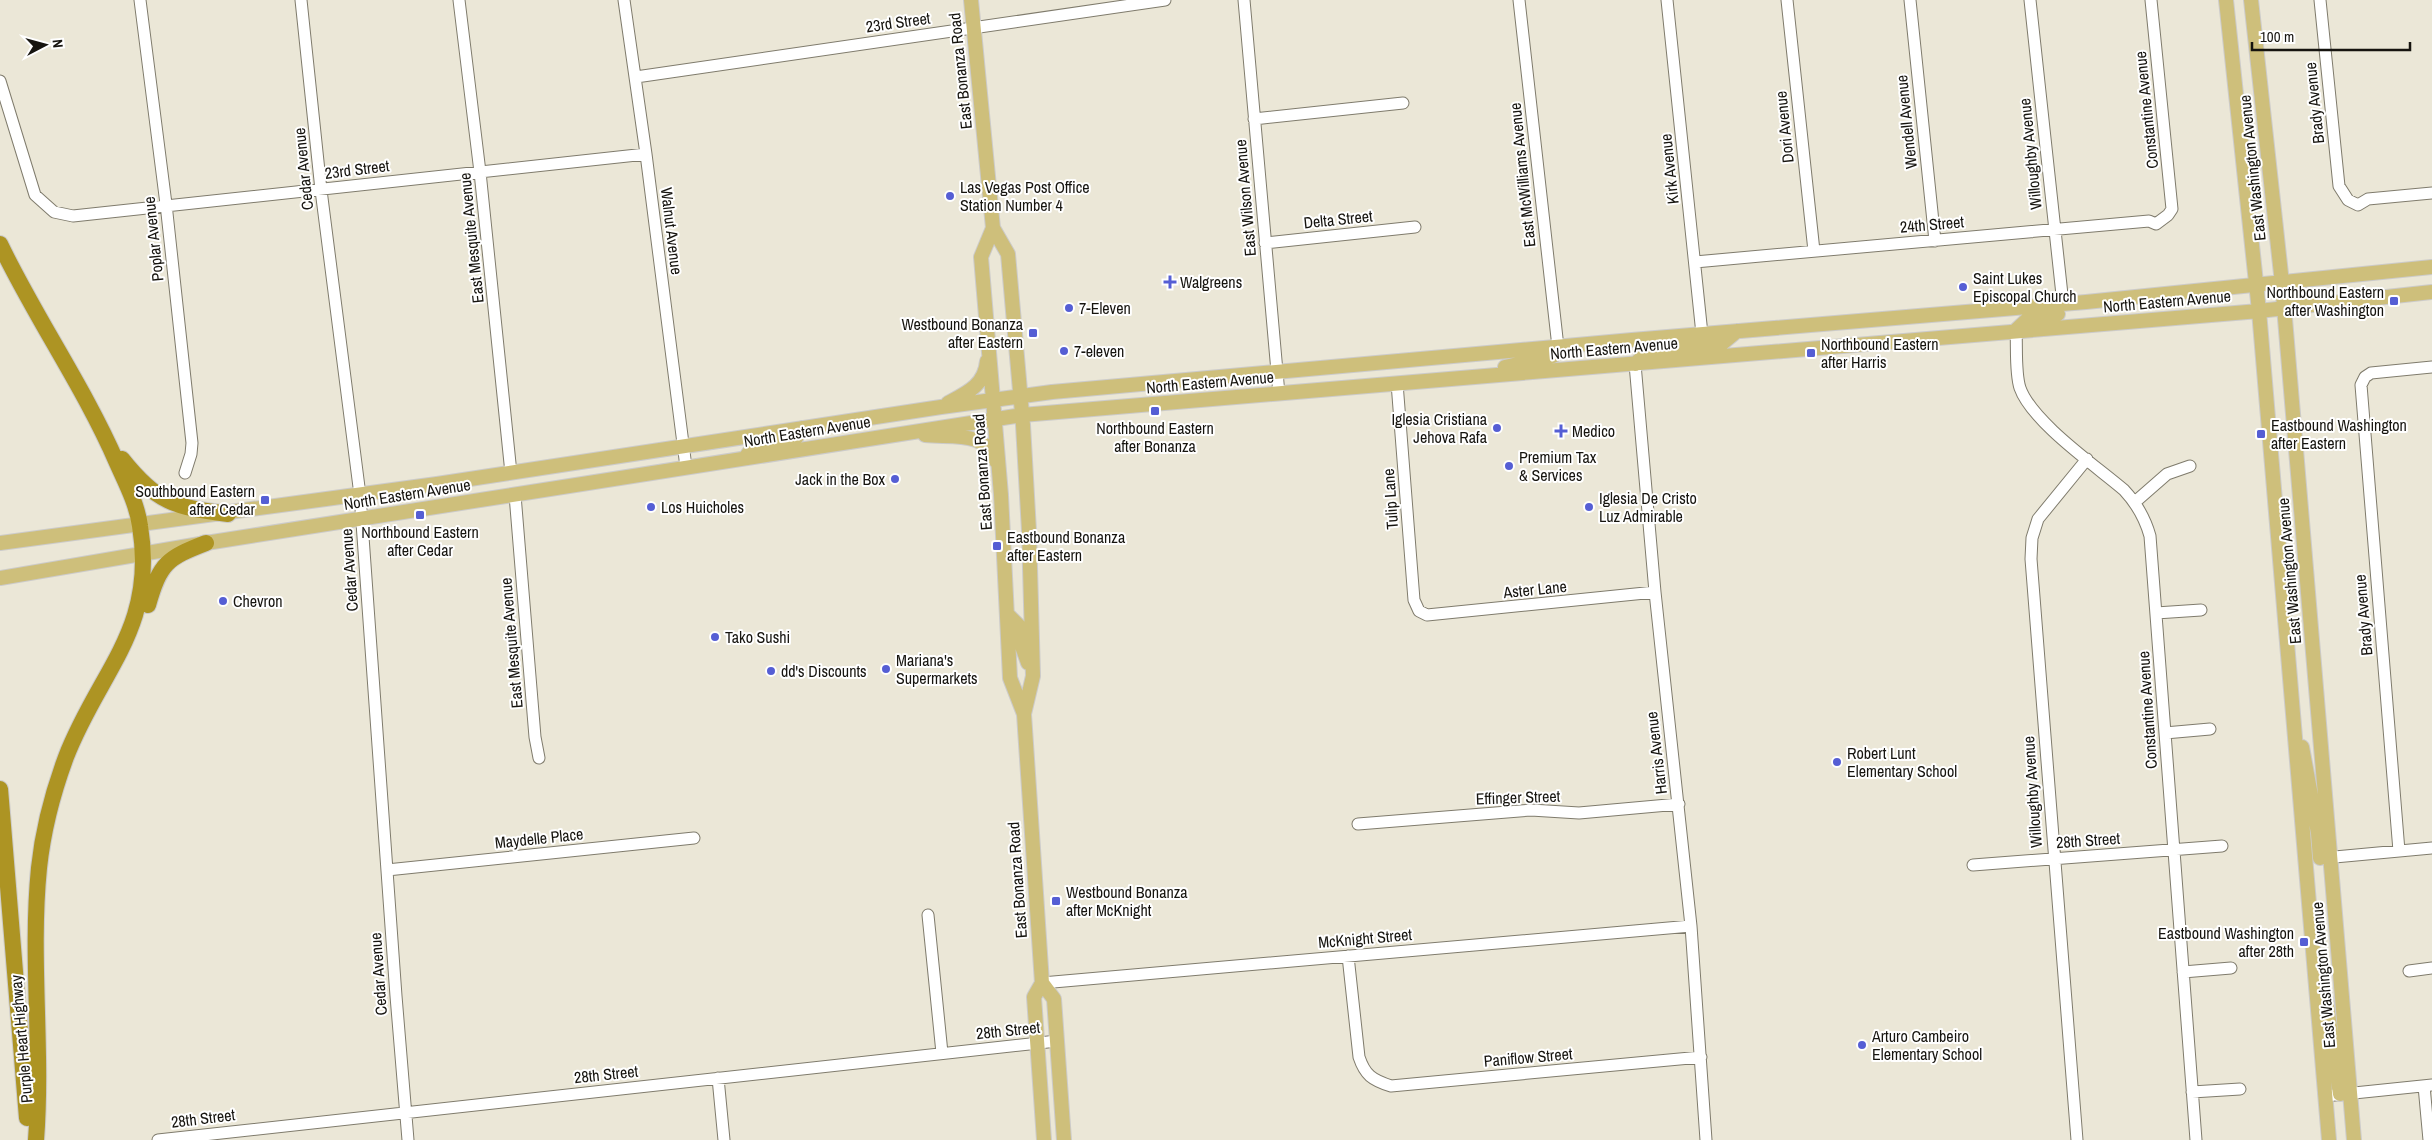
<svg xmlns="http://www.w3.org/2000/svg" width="2432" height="1140" font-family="'Archivo Narrow',sans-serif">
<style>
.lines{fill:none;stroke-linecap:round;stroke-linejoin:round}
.minor-casing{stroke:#7f7b6c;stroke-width:13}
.major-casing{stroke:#cccbca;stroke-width:16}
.highway-casing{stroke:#cccbca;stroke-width:18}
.minor{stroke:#fff;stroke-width:11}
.major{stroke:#cebf7b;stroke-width:14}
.highway{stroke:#ad9423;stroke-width:16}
.poi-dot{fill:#555ed4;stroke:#fff;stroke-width:2}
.labels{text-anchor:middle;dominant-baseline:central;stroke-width:4;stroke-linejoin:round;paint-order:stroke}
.street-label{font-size:16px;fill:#16140f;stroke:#fff}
.poi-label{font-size:16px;fill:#16140f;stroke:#fff;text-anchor:start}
</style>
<rect width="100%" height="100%" fill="#ebe7d7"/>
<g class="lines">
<defs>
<path id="minor" d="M140,0L166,204L192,443L191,454L185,473
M301,0L321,190L360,495L396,996L408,1140
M459,0L480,172L511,473
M624,0L646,154L686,467
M1244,0L1279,394
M1519,0L1558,347
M1667,0L1702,334
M1787,0L1814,251
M1910,0L1935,241
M2030,0L2063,304
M2320,0L2339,186L2348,200L2358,205L2368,199L2432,193
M636,77L1165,0
M0,81L35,195L54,212L73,216L646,154
M1254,119L1403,103
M1265,243L1415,227
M1695,262L2149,221L2156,224L2168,215L2172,209L2151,0
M2016,330C2017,347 2015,373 2020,388C2032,422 2096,466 2124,490C2137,504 2145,518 2150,536L2196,1140
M1635,364L1655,592L1691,926L1706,1140
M1397,383L1414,600L1419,611L1427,615L1655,592
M515,495L535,737L539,758
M2135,502L2167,474L2190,466
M2156,613L2201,610
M2165,733L2210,729
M1358,824L1531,810L1579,813L1679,804
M2399,851L2361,385L2365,377L2371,373L2432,367
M2324,858L2432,848
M1973,865L2222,846
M387,870L694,838
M928,915L942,1053
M1348,956L1359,1057C1365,1075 1372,1080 1391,1086L1701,1057
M2409,971L2432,968
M2183,972L2231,968
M1042,983L1691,926
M718,1078L724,1140
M2424,1086L2429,1140
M2192,1092L2240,1089
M2325,1096L2432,1085
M158,1140L1057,1041
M2077,1140L2031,559L2032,538L2038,519L2087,459"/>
<path id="major" d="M971,0L993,228L1008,254L1023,425L1029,531L1033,676L1024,714L1042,983L1054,999L1064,1140
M2226,0L2259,311L2329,1140
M2251,0L2282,283L2354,1140
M993,228L981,257L1001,495L1010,678L1024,714
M2016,330L2031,316L2058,314
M1635,364L1649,351L1720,345L1737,331
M1505,367L1553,356L1558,352V347
M948,403C967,393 985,385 987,361
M925,435C951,438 986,430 996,461
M745,458L754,446L796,438L802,428
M0,543L437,484L941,407L1052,392L1632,340L2086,302L2432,267
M0,578L206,543L1022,415L2259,311L2432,292
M1007,614L1019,626V638L1028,663
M2302,747L2318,833L2320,858
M1042,983L1034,997L1044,1140
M2322,983L2326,1000L2340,1094"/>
<path id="highway" d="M0,244C36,319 84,387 117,463C126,483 137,504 140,526C157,629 99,671 66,757C53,792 43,830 39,868C30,958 43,1050 36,1140
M122,459C157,503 174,507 228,514
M148,605C160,563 167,558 206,543
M0,789L27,1118"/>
</defs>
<use href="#minor" class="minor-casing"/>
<use href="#major" class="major-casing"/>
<use href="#highway" class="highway-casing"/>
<use href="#minor" class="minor"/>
<use href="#major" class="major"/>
<use href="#highway" class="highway"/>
</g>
<g class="poi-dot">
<circle cx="950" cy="196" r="5"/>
<path d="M1167.5 274.5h5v5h5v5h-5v5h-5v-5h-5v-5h5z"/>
<circle cx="1963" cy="287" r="5"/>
<rect x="2389" y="296" width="10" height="10" rx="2.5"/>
<circle cx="1069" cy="308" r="5"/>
<rect x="1028" y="328" width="10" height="10" rx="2.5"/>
<circle cx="1064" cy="351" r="5"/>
<rect x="1806" y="348" width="10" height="10" rx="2.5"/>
<rect x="1150" y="406" width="10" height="10" rx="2.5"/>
<circle cx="1497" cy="428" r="5"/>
<path d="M1558.5 423.5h5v5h5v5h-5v5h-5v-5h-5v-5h5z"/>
<rect x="2256" y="429" width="10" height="10" rx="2.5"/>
<circle cx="1509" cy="466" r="5"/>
<circle cx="895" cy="479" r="5"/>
<rect x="260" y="495" width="10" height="10" rx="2.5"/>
<circle cx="651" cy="507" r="5"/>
<circle cx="1589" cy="507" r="5"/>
<rect x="415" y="510" width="10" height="10" rx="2.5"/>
<rect x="992" y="541" width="10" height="10" rx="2.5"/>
<circle cx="223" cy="601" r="5"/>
<circle cx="715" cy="637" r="5"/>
<circle cx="886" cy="669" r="5"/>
<circle cx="771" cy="671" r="5"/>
<circle cx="1837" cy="762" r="5"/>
<rect x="1051" y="896" width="10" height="10" rx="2.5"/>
<rect x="2299" y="937" width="10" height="10" rx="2.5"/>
<circle cx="1862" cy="1045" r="5"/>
</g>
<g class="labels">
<g class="street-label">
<text transform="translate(898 22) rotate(-8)">23rd Street</text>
<text transform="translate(960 71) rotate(-96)">East Bonanza Road</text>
<text transform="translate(2314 103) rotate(-96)">Brady Avenue</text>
<text transform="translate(2146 110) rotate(-96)">Constantine Avenue</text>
<text transform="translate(1906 122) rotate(-96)">Wendell Avenue</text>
<text transform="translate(1784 127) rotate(-96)">Dori Avenue</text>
<text transform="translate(2030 154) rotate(-96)">Willoughby Avenue</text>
<text transform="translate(2252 168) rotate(-96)">East Washington Avenue</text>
<text transform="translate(303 169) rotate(-96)">Cedar Avenue</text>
<text transform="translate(357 169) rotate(-7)">23rd Street</text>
<text transform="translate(1669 169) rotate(-96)">Kirk Avenue</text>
<text transform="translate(1522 175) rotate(-96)">East McWilliams Avenue</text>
<text transform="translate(1245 198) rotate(-95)">East Wilson Avenue</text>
<text transform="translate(1338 219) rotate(-6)">Delta Street</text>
<text transform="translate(1932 224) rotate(-5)">24th Street</text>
<text transform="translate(672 231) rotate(83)">Walnut Avenue</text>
<text transform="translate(471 238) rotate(-96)">East Mesquite Avenue</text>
<text transform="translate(153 239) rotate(-96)">Poplar Avenue</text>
<text transform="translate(2167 301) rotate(-5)">North Eastern Avenue</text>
<text transform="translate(1614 348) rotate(-5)">North Eastern Avenue</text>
<text transform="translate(1210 382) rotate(-5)">North Eastern Avenue</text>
<text transform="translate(807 431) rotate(-9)">North Eastern Avenue</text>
<text transform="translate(982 472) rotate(-94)">East Bonanza Road</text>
<text transform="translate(407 494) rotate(-9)">North Eastern Avenue</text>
<text transform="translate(1390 499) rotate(-94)">Tulip Lane</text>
<text transform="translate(349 570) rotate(-94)">Cedar Avenue</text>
<text transform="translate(2289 571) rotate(-95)">East Washington Avenue</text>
<text transform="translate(1535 589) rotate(-6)">Aster Lane</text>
<text transform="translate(2363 615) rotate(-95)">Brady Avenue</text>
<text transform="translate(511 643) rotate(-95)">East Mesquite Avenue</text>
<text transform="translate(2147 710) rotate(-94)">Constantine Avenue</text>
<text transform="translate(1656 753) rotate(-97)">Harris Avenue</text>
<text transform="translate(2032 792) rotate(-94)">Willoughby Avenue</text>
<text transform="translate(1518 797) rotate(-2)">Effinger Street</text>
<text transform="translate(539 838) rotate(-6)">Maydelle Place</text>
<text transform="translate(2088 840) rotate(-4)">28th Street</text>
<text transform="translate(1017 880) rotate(-94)">East Bonanza Road</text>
<text transform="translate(1365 938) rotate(-5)">McKnight Street</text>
<text transform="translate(378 974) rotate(-94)">Cedar Avenue</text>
<text transform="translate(2323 975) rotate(-95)">East Washington Avenue</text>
<text transform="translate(1008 1030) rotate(-6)">28th Street</text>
<text transform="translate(21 1039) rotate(-95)">Purple Heart Highway</text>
<text transform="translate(1528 1057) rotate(-5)">Paniflow Street</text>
<text transform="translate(606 1074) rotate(-6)">28th Street</text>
<text transform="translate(203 1118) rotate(-7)">28th Street</text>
</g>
<g class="poi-label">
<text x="960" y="187">Las Vegas Post Office<tspan x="960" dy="18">Station Number 4</tspan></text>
<text x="1973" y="278">Saint Lukes<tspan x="1973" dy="18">Episcopal Church</tspan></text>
<text x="1180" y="282">Walgreens</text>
<text x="2384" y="292" text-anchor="end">Northbound Eastern<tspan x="2384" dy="18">after Washington</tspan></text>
<text x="1079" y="308">7-Eleven</text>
<text x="1023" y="324" text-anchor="end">Westbound Bonanza<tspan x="1023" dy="18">after Eastern</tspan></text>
<text x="1821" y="344">Northbound Eastern<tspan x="1821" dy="18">after Harris</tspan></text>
<text x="1074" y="351">7-eleven</text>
<text x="1487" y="419" text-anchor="end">Iglesia Cristiana<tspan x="1487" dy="18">Jehova Rafa</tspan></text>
<text x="2271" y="425">Eastbound Washington<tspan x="2271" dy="18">after Eastern</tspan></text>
<text x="1155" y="428" text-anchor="middle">Northbound Eastern<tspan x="1155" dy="18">after Bonanza</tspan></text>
<text x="1572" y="431">Medico</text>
<text x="1519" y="457">Premium Tax<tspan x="1519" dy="18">&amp; Services</tspan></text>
<text x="885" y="479" text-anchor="end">Jack in the Box</text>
<text x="255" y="491" text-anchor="end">Southbound Eastern<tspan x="255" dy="18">after Cedar</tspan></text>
<text x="1599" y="498">Iglesia De Cristo<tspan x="1599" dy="18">Luz Admirable</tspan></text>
<text x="661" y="507">Los Huicholes</text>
<text x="420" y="532" text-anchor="middle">Northbound Eastern<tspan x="420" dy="18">after Cedar</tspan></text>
<text x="1007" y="537">Eastbound Bonanza<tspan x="1007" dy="18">after Eastern</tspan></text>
<text x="233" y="601">Chevron</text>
<text x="725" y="637">Tako Sushi</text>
<text x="896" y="660">Mariana's<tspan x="896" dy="18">Supermarkets</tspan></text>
<text x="781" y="671">dd's Discounts</text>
<text x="1847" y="753">Robert Lunt<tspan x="1847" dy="18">Elementary School</tspan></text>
<text x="1066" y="892">Westbound Bonanza<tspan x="1066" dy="18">after McKnight</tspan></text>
<text x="2294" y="933" text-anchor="end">Eastbound Washington<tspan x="2294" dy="18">after 28th</tspan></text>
<text x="1872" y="1036">Arturo Cambeiro<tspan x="1872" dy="18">Elementary School</tspan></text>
</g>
</g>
<g transform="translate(45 45) rotate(84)" stroke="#ffffff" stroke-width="4" paint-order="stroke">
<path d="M0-4L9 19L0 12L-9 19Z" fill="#16140f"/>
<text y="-8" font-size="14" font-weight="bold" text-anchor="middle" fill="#16140f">N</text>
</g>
<path d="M2252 42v8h158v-8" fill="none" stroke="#16140f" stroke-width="2.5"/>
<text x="2260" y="42" font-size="15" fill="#16140f" stroke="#ffffff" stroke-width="4" paint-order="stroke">100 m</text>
</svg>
